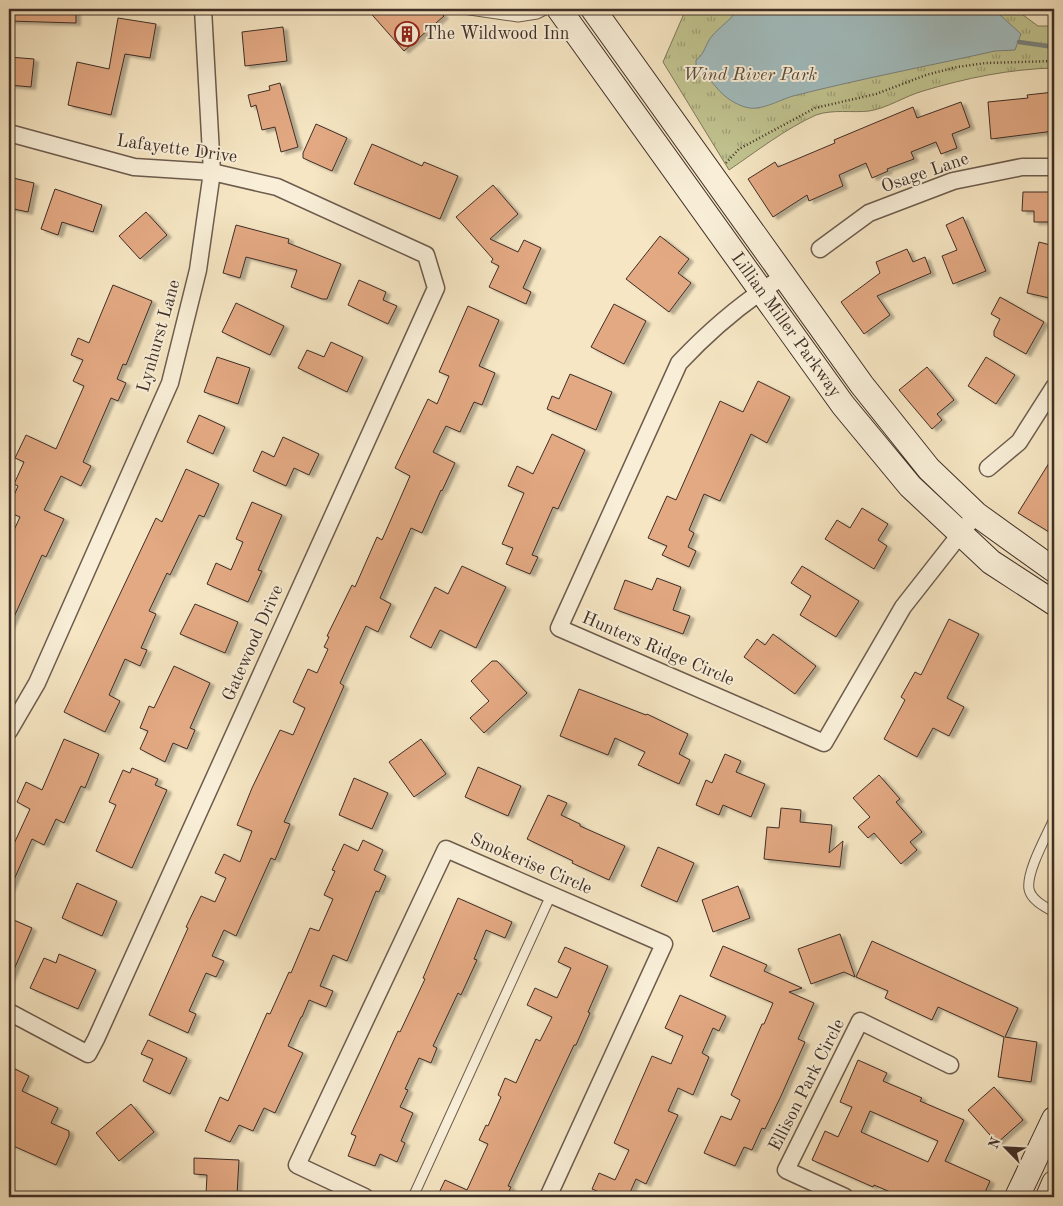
<svg xmlns="http://www.w3.org/2000/svg" width="1063" height="1206" font-family="'Old Standard TT',serif">
<style>
.park{fill:url(#park-tufts);stroke:#80795c}
.water{fill:#a2bdbf;stroke:#7a8482}
.lines{fill:none;stroke-linecap:round;stroke-linejoin:round}
.stream{stroke:#7a8482;stroke-width:4.5}
.building{fill:#e3a983;stroke:#3f2e27;fill-rule:evenodd;filter:url(#shadow)}
.service-casing{stroke:#6d5c4e;stroke-width:11}
.minor-casing{stroke:#6d5c4e;stroke-width:19}
.secondary-casing{stroke:#3f2e27;stroke-width:26}
.path{stroke:#3f2e27;stroke-width:2.5;stroke-dasharray:1 2.5;stroke-linecap:butt}
.service{stroke:#f9efd8;stroke-width:9}
.minor{stroke:#f9efd8;stroke-width:16}
.secondary{stroke:#f9efd8;stroke-width:24}
.labels{text-anchor:middle;dominant-baseline:central;stroke-width:4;stroke-linejoin:round;paint-order:stroke}
.poi-label{font-size:18px;fill:#3f2e27;stroke:#f9efd8;text-anchor:start}
.park-label{font-size:18px;font-style:italic;fill:#594c3c;stroke:#f9efd8}
.street-label{font-size:18px;fill:#3f2e27;stroke:#f9efd8}
</style>
<defs>
<pattern id="park-tufts" width="24" height="20" patternUnits="userSpaceOnUse" patternTransform="scale(1.25)"><rect width="24" height="20" fill="#c1c490"/><path d="M3 7l-1-3M5 7V3M7 7l1-3M15 17l-1-3M17 17v-4M19 17l1-3" fill="none" stroke="#9ea076"/></pattern>
<filter id="shadow"><feDropShadow dx="4.5" dy="2.5" stdDeviation="1" flood-color="#0004"/></filter>
</defs>
<rect width="100%" height="100%" fill="#f6e6c3"/>
<filter id="stains"><feTurbulence type="fractalNoise" baseFrequency=".004" numOctaves="4"/><feColorMatrix values="0 0 0 0 .2 0 0 0 0 .09 0 0 0 0 .02 0 0 0 .5 -.17"/></filter>
<radialGradient id="worn" r=".72"><stop offset=".6" stop-color="#630" stop-opacity="0"/><stop offset="1" stop-color="#630" stop-opacity=".3"/></radialGradient>
<path class="park" d="M686,9H1015L1038,26H1054V68C1010,69 966,78 923,91C905,96 888,108 869,111C852,113 833,109 816,115C785,129 757,151 729,170L663,62Z"/>
<path class="water" d="M737,9H756L759,11L770,13L840,9H987L998,13L1021,34L1015,50L995,51C928,66 860,79 793,96C779,100 760,112 745,107C735,104 724,97 717,88C710,81 706,71 696,67V60C705,54 705,44 712,36C719,27 732,20 737,9Z"/>
<g class="lines">
<path class="stream" d="M1019,42L1054,47"/>
</g>
<path class="building" d="M9,9H76V23L9,21Z
M367,9H438L444,16L404,51Z
M118,18L156,24L150,58L125,54L111,115L68,105L77,62L109,69Z
M283,27L287,61L245,66L242,32Z
M9,57L34,59L31,87L9,85Z
M280,83L298,147L281,152L275,127L262,130L256,105L251,107L248,95L270,90L269,86Z
M1054,92V131L991,139L988,102L1028,98L1027,95Z
M961,102L970,127L952,134L957,148L941,154L936,142L911,152L914,159L887,169L888,171L872,178L866,163L839,175L843,186L809,201L807,195L773,217L748,179L775,162L778,167L835,143L834,140L913,107L917,118Z
M316,124L347,138L332,171L303,158V153Z
M372,144L422,166L424,162L458,176L440,219L354,184Z
M9,177L34,183L28,212L9,208Z
M493,185L518,214L490,239L518,252L524,240L541,248L523,288L531,292L526,304L489,287L499,266L491,262L493,259L456,217Z
M55,189L102,205L93,232L62,222L58,235L41,229Z
M1023,192H1054V222H1034V211H1022Z
M146,212L167,235L140,259L119,236Z
M963,217L986,271L953,284L942,256L957,250L946,225Z
M236,225L289,239L288,243L341,264L327,299H322L291,287L297,270L246,257L240,278L223,273Z
M660,236L689,259L678,273L691,283L669,312L626,279Z
M1039,242L1054,246V299L1027,293Z
M907,249L913,262L925,257L931,273L877,296L890,315L864,334L841,302L880,273L876,262Z
M359,280L386,292L383,300L397,306L388,324L348,305Z
M113,285L152,301L126,365L123,364L117,379L126,383L118,401L111,398L83,462L91,466L81,486L61,476L44,510L64,519L46,557L42,555L9,628V541L20,517L9,512V507L18,486L14,484L24,462L15,458L26,435L56,449L84,386L73,381L83,360L71,355L78,338L89,343Z
M1000,297L1044,322L1026,354L994,336V331L1000,319L991,314Z
M236,303L284,326L270,355L222,332Z
M614,304L646,321L624,364L591,347Z
M468,306L499,320L479,366L495,373L482,405L474,402L460,432L446,426L433,452L455,463L442,491L441,490L422,533L411,528L380,598L391,604L378,632L366,626L340,683L344,686L284,822L290,824L275,860L271,858L236,936L224,930L212,956L224,961L216,977L206,973L189,1011L196,1014L188,1033L149,1015L188,928L186,927L201,896L215,902L226,878L215,873L224,854L240,862L252,831L237,825L252,788L280,730L293,735L305,708L293,702L308,669L317,673L328,649L324,647L329,637L327,636L352,585L355,587L377,537L382,540L410,476L395,468L428,399L437,404L449,376L439,372Z
M331,342L363,357L347,392L298,368L307,350L324,357Z
M217,357L250,368L238,404L204,392Z
M986,357L1015,375L996,404L968,386Z
M927,367L954,400L937,414L942,420L932,429L899,390Z
M570,374L612,392L596,430L547,409L552,396L559,399Z
M758,381L790,397L767,443L751,434L720,501L704,494L689,530L694,533L688,547L696,551L689,567L662,555L667,546L648,538L667,496L676,500L720,401L743,412Z
M199,415L225,427L213,454L187,442Z
M552,434L585,450L558,509L553,507L532,555L538,557L530,574L506,564L513,548L502,544L524,493L508,486L517,466L533,474Z
M283,437L319,454L309,475L294,468L286,486L253,471L262,451L274,457Z
M1054,455V535L1018,513Z
M186,469L219,484L204,517L199,515L170,575L167,573L149,611L156,614L141,648L147,650L140,666L125,659L109,695L120,701L105,732L64,712L156,518L162,522Z
M252,502L282,515L258,570L262,571L248,602L207,584L216,563L231,570L243,542L236,539Z
M862,508L888,524L878,540L887,546L874,569L825,539L837,520L850,528Z
M462,566L506,587L476,648L440,630L431,648L410,637L435,587L448,594Z
M802,566L859,601L836,637L800,615L811,596L791,583Z
M657,578L681,587L673,610L690,616L683,634L614,609L625,580L652,590Z
M195,604L238,622L225,653L180,634Z
M949,619L979,634L947,698L964,707L949,736L933,728L917,757L884,739L905,700L901,697L915,672L921,675Z
M773,634L816,666L795,694L744,657L757,639L765,645Z
M492,661H497L527,693L484,733L470,718L489,701L471,681Z
M174,666L210,683L190,728L195,730L187,749L173,743L165,762L140,749L148,731L140,728L149,706L154,708Z
M579,689L646,715L647,714L688,734L679,754L690,760L679,784L638,765L645,752L615,738L608,755L560,736Z
M64,739L99,754L85,788L81,786L64,823L56,819L44,845L32,839L9,891V846L12,848L30,809L17,802L26,782L42,790Z
M421,739L446,774L414,797L389,762Z
M725,754L741,761L736,772L765,784L751,817L723,805L719,815L696,805L706,780L712,783Z
M478,767L521,786L508,816L465,797Z
M132,768L158,779L155,785L167,790L132,868L96,851L116,805L109,802L123,770L130,773Z
M879,775L900,799L896,802L922,832L910,842L917,850L901,864L874,833L868,838L858,827L870,817L853,798Z
M354,778L388,793L372,829L339,815Z
M548,795L567,803L561,815L580,824V826L625,846L609,880L572,863L573,861L527,839Z
M781,808L801,810L800,822L832,825L829,853L843,841L840,867L764,859L767,827L779,828Z
M363,840L383,850L374,870L386,876L379,892L376,891L347,961L333,955L320,986L333,991L326,1007L309,1000L302,1017H301L288,1046L303,1053L275,1113L264,1108L253,1131L239,1125L230,1142L205,1131L220,1097L228,1101L267,1013L270,1014L289,972L291,973L310,928L319,931L333,899L324,895L335,871L332,870L344,844L358,851Z
M658,847L694,863L677,902L641,886Z
M77,883L117,901L102,936L62,918Z
M738,886L750,918L713,932L702,900Z
M458,898L512,922L505,938L486,930L474,959L477,960L461,995L458,993L433,1046L437,1048L431,1063L419,1058L405,1089L408,1090L400,1107L413,1113L401,1141L405,1143L397,1162L380,1154L375,1166L348,1156L356,1136L351,1134L398,1031L400,1032L425,979L423,978Z
M9,918L32,928L9,981Z
M840,934L855,977L844,972L811,984L798,949Z
M872,941L1018,1008L1005,1037L1037,1042L1031,1082L998,1077L1004,1037L938,1007L932,1020L885,998L888,991L856,977Z
M723,946L767,965L764,971L802,988L789,992L814,1003L798,1039L805,1042L781,1096L765,1129L762,1128L752,1150L744,1147L735,1166L704,1153L721,1116L731,1120L740,1100L731,1095L762,1024H764L773,1003L710,976Z
M565,947L608,966L588,1012L590,1013L576,1045H574L508,1186L511,1187L506,1197H437L445,1180L467,1190L488,1144L479,1140L486,1125L488,1126L501,1097L498,1095L505,1078L516,1083L536,1039L540,1041L552,1017L527,1005L535,988L557,998L571,968L558,962Z
M59,954L96,970L78,1009L30,988L44,958L56,963Z
M680,995L726,1016L719,1031L713,1028L702,1053L709,1057L693,1095L678,1088L668,1111L678,1115L646,1184L636,1179L628,1197H611L592,1189L599,1173L615,1180L629,1150L614,1143L652,1056L671,1064L683,1036L665,1028Z
M148,1040L187,1058L170,1094L143,1081L153,1059L141,1054Z
M858,1060L887,1073L883,1081L922,1098L920,1101L964,1120L945,1161L990,1181L983,1197H902L874,1185L873,1187L812,1160L825,1131L838,1137L852,1107L840,1102ZM870,1111L938,1141L928,1162L861,1132Z
M9,1066L29,1076L22,1091L58,1108L51,1123L69,1131V1136L56,1165L9,1144Z
M994,1087L1023,1120L997,1143L968,1110Z
M131,1104L154,1132L119,1161L96,1133Z
M194,1158L239,1160L237,1195L206,1194L207,1175L194,1174Z"/>
<g class="lines">
<defs>
<path id="service" d="M463,9L518,17L537,14L547,9
M1054,819C1047,835 1026,872 1029,889C1031,900 1045,907 1054,912
M413,1197L551,895"/>
<path id="minor" d="M9,133L134,167L212,172L277,187L426,255L436,288L96,1039L88,1054L9,1012
M820,249L869,213L953,181L1022,167H1054
M783,277C744,301 710,330 679,363L559,628L824,743L903,607L976,514
M988,468L1019,442L1054,387
M9,731L37,683L170,383L198,270L212,172L203,9
M365,1197L297,1165L446,849L664,944L548,1197
M845,1197L786,1170L860,1021L950,1065"/>
<path id="secondary" d="M559,9L843,405L910,486L991,562L1054,603
M593,9L862,385L929,469L976,514L1054,570
M1017,1197L1054,1119
M1048,1197L1054,1183"/>
</defs>
<use href="#service" class="service-casing"/>
<use href="#minor" class="minor-casing"/>
<use href="#secondary" class="secondary-casing"/>
<path class="path" d="M726,163L739,149L815,108L876,94L926,75L957,67L986,63L1054,61"/>
<use href="#service" class="service"/>
<use href="#minor" class="minor"/>
<use href="#secondary" class="secondary"/>
</g>
<defs>
<symbol id="building-ring" viewBox="-11 -11 22 22"><circle r="9.5" fill="#f9efd8" stroke="#8f2418" stroke-width="1.5"/><path d="M-4-6H4V6H1V3H-1V6H-4ZM-2.5-4.3h1.7v1.8h-1.7ZM.8-4.3h1.7v1.8H.8ZM-2.5-1h1.7V.8h-1.7ZM.8-1h1.7V.8H.8Z" fill="#8f2418"/></symbol>
</defs>
<g fill-rule="evenodd">
<use href="#building-ring" x="393" y="20" width="28" height="28"/>
</g>
<g class="labels">
<g class="poi-label">
<text x="424" y="34">The Wildwood Inn</text>
</g>
<g class="park-label">
<text x="750" y="75">Wind River Park</text>
</g>
<g class="street-label">
<text transform="translate(177 149) rotate(8)">Lafayette Drive</text>
<text transform="translate(925 173) rotate(-19)">Osage Lane</text>
<text transform="translate(786 325) rotate(54)">Lillian Miller Parkway</text>
<text transform="translate(159 336) rotate(-74)">Lynhurst Lane</text>
<text transform="translate(253 643) rotate(-66)">Gatewood Drive</text>
<text transform="translate(658 649) rotate(23)">Hunters Ridge Circle</text>
<text transform="translate(531 864) rotate(23)">Smokerise Circle</text>
<text transform="translate(807 1085) rotate(-63)">Ellison Park Circle</text>
</g>
</g>
<rect width="1063" height="1206" fill="none" stroke="#f6e6c3" stroke-width="30"/>
<rect x="10" y="10" width="1043" height="1186" fill="none" stroke="#3f2e27" stroke-width="2.5"/>
<rect x="15" y="15" width="1033" height="1176" fill="none" stroke="#3f2e27"/>
<g transform="translate(1006 1148) rotate(294)" stroke="#f9efd8" stroke-width="4" paint-order="stroke">
<path d="M0-4L9 19L0 12L-9 19Z" fill="#3f2e27"/>
<text y="-8" font-size="14" font-weight="bold" text-anchor="middle" fill="#3f2e27">N</text>
</g>
<rect width="100%" height="100%" filter="url(#stains)"/>
<rect width="100%" height="100%" fill="url(#worn)"/>
</svg>
